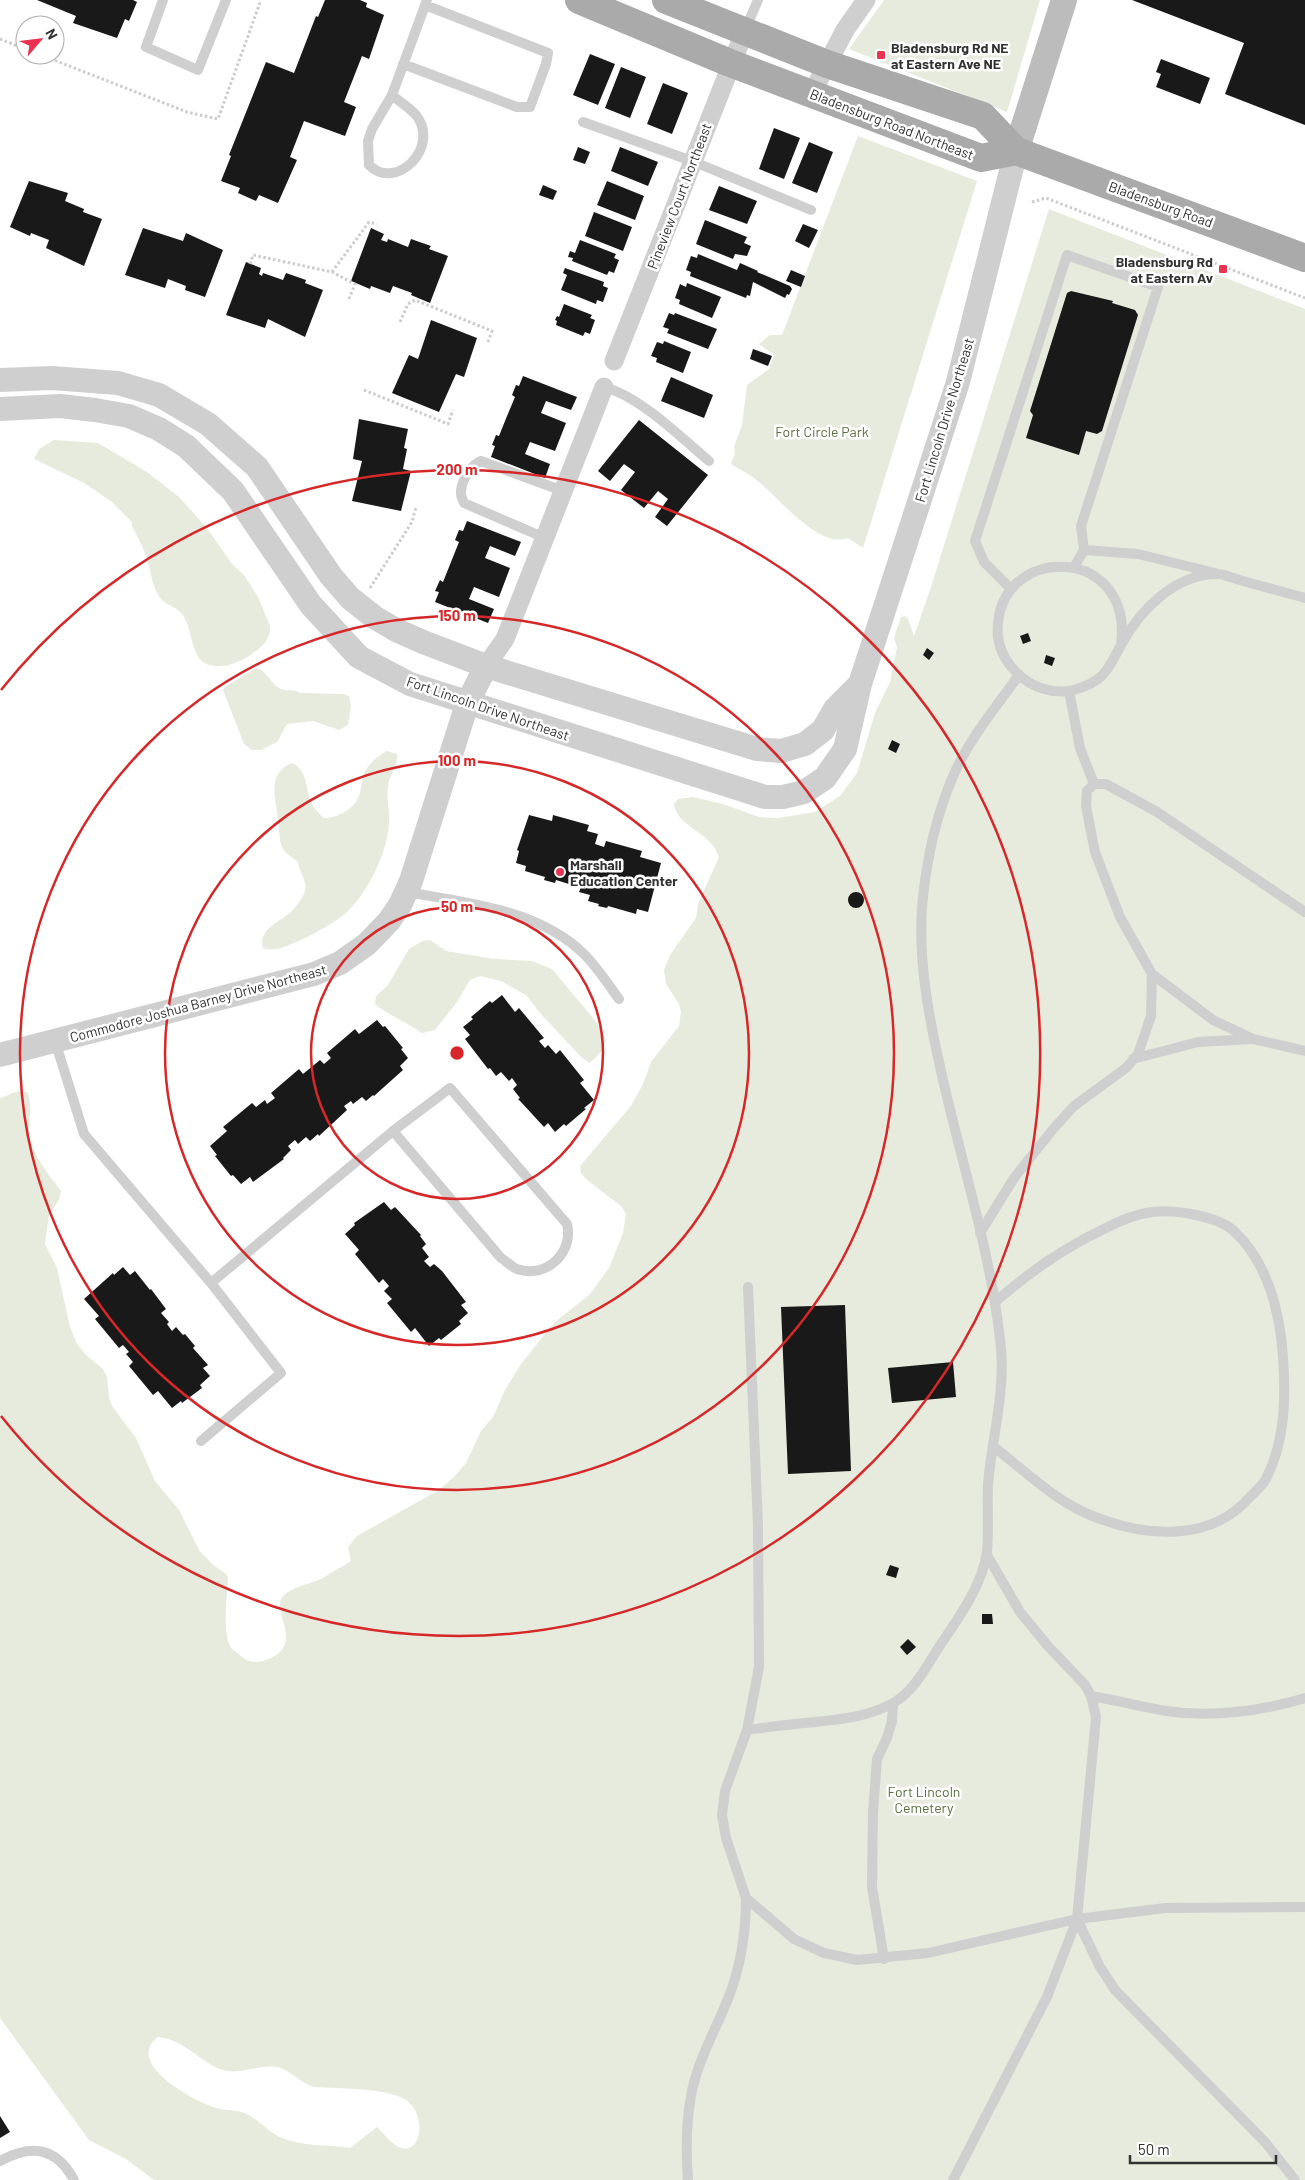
<svg xmlns="http://www.w3.org/2000/svg" width="1305" height="2180" font-family="Barlow,sans-serif">
<style>
.green{fill:#e6ebdd;fill-rule:evenodd}
.building{fill:#191919}
.lines{fill:none;stroke-linecap:round;stroke-linejoin:round}
.path{stroke:#ccc;stroke-width:3;stroke-dasharray:2.5 2.5;stroke-linecap:butt}
.service{stroke:#cfcfcf;stroke-width:10}
.minor{stroke:#cfcfcf;stroke-width:19}
.tertiary{stroke:#cfcfcf;stroke-width:24}
.secondary{stroke:#bcbcbc;stroke-width:26}
.primary{stroke:#aaa;stroke-width:28}
.ring{fill:none;stroke:#d62828;stroke-width:2.5}
.poi-dot{fill:#ea3251;stroke:#fff;stroke-width:2}
.labels{text-anchor:middle;dominant-baseline:central;stroke-width:5;stroke-linejoin:round;paint-order:stroke}
.poi-label{font-size:14px;font-weight:bold;fill:#323232;stroke:#fff;text-anchor:start}
.street-label{font-size:14px;fill:#323232;stroke:#fff}
.park-label{font-size:14px;fill:#59703d;stroke:#fff}
.centre{fill:#d62828;stroke:#fff;stroke-width:2.5}
.ring-label{font-size:15px;text-anchor:middle;font-weight:bold;fill:#d62828;stroke:#fff;stroke-width:5;stroke-linejoin:round;paint-order:stroke}
</style>
<rect width="100%" height="100%" fill="#fff"/>
<path class="green" d="M884,0H1040L1007,112L849,49Z
M858,136L977,181L863,548L848,538C819,549 781,500 760,483C752,475 740,470 731,464L735,453L734,447L742,425L747,385L769,369L774,355L759,344L770,335H782Z
M1049,209L1305,309V2180H154L126,2159L89,2140L0,2018V1098C9,1095 20,1088 28,1093C33,1109 27,1125 30,1140C35,1159 50,1176 61,1191L59,1200L49,1215L45,1244L57,1268L70,1327L76,1342L85,1354L103,1369L107,1377L109,1397L112,1406L136,1438L155,1481L179,1510L199,1550L212,1564L226,1574L228,1579C227,1598 222,1632 231,1648C233,1650 238,1653 240,1655C245,1660 250,1662 257,1662C266,1661 275,1657 281,1651C296,1633 272,1611 283,1596C291,1587 310,1584 321,1579C331,1573 341,1567 351,1561L348,1547L357,1536L439,1490L454,1477L466,1463L481,1431L493,1417L505,1390L521,1364L554,1323L590,1294L609,1268L623,1233L626,1214L622,1207L586,1179L581,1173L580,1166L631,1106L643,1084L651,1062L679,1026L681,1012L679,1004L666,984L664,970L670,955L696,918L698,904L719,857C712,832 676,827 674,804L678,799L693,797L723,804L759,817L778,818L815,812L840,796L857,773L875,713L890,682L897,647L894,638L901,617L905,616L908,619L914,636L931,587ZM158,2037C184,2039 202,2064 223,2070C241,2075 260,2064 277,2067C289,2069 300,2083 314,2087C339,2089 385,2087 406,2100C429,2116 420,2160 397,2146C390,2142 383,2133 377,2127L350,2148C327,2144 303,2147 282,2138C269,2133 259,2120 247,2114C237,2109 226,2111 217,2108C195,2102 123,2063 158,2037Z
M54,440L98,443L147,472L179,497L207,528L232,564L244,575L258,597L270,626C271,639 263,646 253,653C245,659 233,665 222,666C188,669 196,636 183,615C177,607 168,606 162,600C151,588 151,567 145,553C142,544 136,535 132,526V522L112,502L84,483L34,459L39,449Z
M256,668C268,671 270,684 281,689C287,692 294,688 300,693L343,694L349,696L351,706L348,725L339,730L313,721L287,724L277,742L261,750H252L244,744L223,690L225,687Z
M387,751L397,754C399,766 389,774 388,786C386,799 390,812 389,824C387,853 368,893 346,913C334,923 317,932 303,939C291,944 276,953 263,948C257,930 281,921 292,911C296,907 303,897 305,891C308,882 299,872 298,862C293,858 286,854 283,849C278,839 280,828 278,818C275,797 267,773 292,763C308,771 305,787 311,802C314,808 319,813 323,818C334,819 351,811 357,800C362,792 361,781 364,773C368,764 379,755 387,751Z
M430,940L446,951L495,959L532,961L552,969L598,1024L606,1040L602,1051L590,1063L582,1058L540,1013L526,995L501,981L480,976L470,980L457,1002L435,1030L422,1033C407,1022 389,1016 375,1004L376,996L388,985L409,949L422,941Z"/>
<path class="building" d="M37,0H133L137,2L129,21L125,19L117,38L73,23L76,16Z
M325,0H360L367,3L366,7L384,15L369,59L362,56L344,102L356,107L345,136L304,121L290,157L297,160L278,203L259,195L256,201L238,193L240,188L221,181L231,156L229,155L266,62L294,73L316,16L318,17Z
M1132,0H1305V125L1225,94L1244,43Z
M590,54L615,64L598,105L573,95Z
M1161,59L1210,78L1200,104L1156,87L1161,74L1156,72Z
M621,67L646,77L630,118L605,108Z
M663,83L688,93L672,134L647,124Z
M774,128L800,138L784,179L759,169Z
M809,142L833,152L817,193L792,183Z
M578,147L590,152L585,164L573,160Z
M620,147L658,162L648,186L611,171Z
M29,181L68,193L65,201L84,209L83,212L102,219L84,266L46,248L49,240L31,233L30,236L10,227Z
M607,181L644,196L635,220L597,205Z
M543,185L557,191L553,200L539,195Z
M719,186L757,201L747,224L709,210Z
M594,212L632,227L623,251L585,236Z
M705,220L747,237L744,243L751,246L747,256L735,254L733,259L696,244Z
M803,224L818,230L809,248L795,241Z
M143,228L183,241L186,233L223,250L205,297L185,290L186,286L168,279L165,288L125,275Z
M371,228L384,234L381,240L387,242L388,239L408,247L411,239L431,246L429,249L448,256L430,303L411,295L412,293L393,286L390,293L371,286L370,289L351,281Z
M580,240L616,254L614,258L619,260L614,273L609,271L607,275L572,261L573,258L568,257L570,251L575,253Z
M698,254L737,270L740,263L758,271L757,272L790,286L792,289L789,295L787,294L785,298L753,282L750,296L747,295L746,298L690,276L691,272L686,270L691,256L697,258Z
M246,262L261,268L259,274L262,276L263,273L283,280L286,273L306,280L305,283L323,290L305,337L268,319L265,328L226,315Z
M565,268L604,282L603,286L608,288L603,302L597,300L596,304L561,290L567,275L563,273Z
M791,270L805,276L801,287L786,281Z
M687,283L721,297L712,318L679,304L680,300L675,298L680,284L686,287Z
M1071,291L1113,301L1112,303L1135,310L1138,315L1102,431L1097,434L1086,431L1079,455L1026,438L1033,415L1030,411L1067,293Z
M564,304L592,315L590,318L595,320L590,334L585,332L583,336L556,325L557,321L555,320L557,316L559,317Z
M669,313L674,315L675,313L717,329L708,349L667,333L669,329L663,327Z
M431,320L477,338L464,377L456,374L439,412L392,393L409,355L418,359Z
M664,341L691,352L683,373L656,362L657,358L651,356L657,342L663,344Z
M753,349L772,356L768,366L750,359Z
M523,376L577,397L571,410L546,401L541,413L566,423L555,451L530,442L525,454L550,464L545,478L491,457L495,446L492,445L496,435L499,436L507,416L515,397L512,395L516,385L519,386Z
M671,377L713,395L704,418L661,401Z
M359,419L408,429L404,448L407,449L403,469L411,471L401,511L352,501L362,461L353,459Z
M639,420L708,475L667,526L655,517L668,499L658,491L644,508L621,490L635,472L624,464L610,481L598,471Z
M467,521L521,542L515,556L490,546L485,558L510,568L499,597L474,587L469,599L494,609L488,623L435,602L439,592L435,591L440,580L443,582L459,542L455,540L459,530L463,531Z
M1028,633L1031,641L1023,644L1020,636Z
M927,648L934,653L929,660L923,655Z
M1046,655L1055,658L1052,666L1044,663Z
M892,740L900,744L896,753L888,749Z
M529,815L552,821L553,815L589,825L587,831L598,834L595,844L604,847L606,841L642,851L640,857L661,863L648,912L637,909L636,914L608,906L607,908L598,906L599,904L588,901L590,895L579,892L583,882L574,879L572,885L556,880L555,883L544,880L545,877L525,871L526,866L516,863L519,851L517,850Z
M848 900a8 8 0 1 1 16 0a8 8 0 1 1-16 0Z
M502,995L515,1012L519,1008L544,1038L539,1041L545,1048L548,1045L556,1054L560,1050L584,1080L580,1083L594,1100L584,1108L586,1109L566,1126L564,1124L555,1132L548,1123L544,1127L521,1102L518,1099L520,1098L513,1089L517,1085L512,1078L509,1081L501,1072L496,1076L490,1068L488,1069L465,1039L470,1035L463,1027L473,1019L471,1017L490,1001L492,1003Z
M377,1020L383,1027L385,1026L403,1048L401,1049L408,1058L400,1066L403,1070L374,1096L373,1095L366,1101L362,1097L353,1104L351,1101L344,1106L347,1110L319,1136L318,1134L310,1141L306,1137L298,1144L295,1140L288,1146L291,1150L283,1158L284,1159L253,1182L250,1177L241,1184L233,1175L231,1176L215,1156L217,1155L210,1146L227,1131L223,1127L252,1103L256,1107L265,1100L267,1104L275,1098L271,1093L299,1069L303,1074L320,1060L324,1064L331,1058L327,1053L355,1029L359,1034Z
M384,1202L391,1210L395,1207L421,1235L420,1236L426,1244L422,1248L429,1257L424,1261L430,1267L434,1264L442,1271L466,1302L461,1305L468,1313L459,1321L461,1324L441,1340L439,1338L429,1346L415,1328L411,1332L387,1303L392,1299L384,1291L389,1286L383,1279L379,1283L355,1254L359,1250L345,1234L355,1225L354,1223Z
M123,1267L130,1275L135,1271L150,1290L151,1289L166,1309L161,1313L169,1322L167,1324L172,1331L176,1327L183,1335L185,1334L195,1346L193,1348L208,1365L203,1368L210,1376L200,1385L202,1388L182,1403L181,1401L172,1408L158,1391L153,1395L129,1366L133,1362L126,1354L129,1352L123,1345L119,1348L95,1319L99,1316L84,1299L113,1273L114,1275Z
M845,1305L851,1471L788,1474L781,1307Z
M953,1362L956,1397L892,1403L888,1368Z
M890,1565L899,1568L896,1578L886,1575Z
M982,1614H992L993,1624H982Z
M908,1639L916,1647L907,1655L900,1647Z
M0,2116L10,2132L0,2138Z"/>
<g class="lines">
<path class="path" d="M0,39L25,49
M41,55L187,112L218,119L261,0
M1032,202L1046,198L1305,298
M250,264L253,255L332,272L355,284L348,301
M332,272L369,222L377,224
M400,322L408,304L415,300L492,331L488,342
M364,390L448,424L453,410
M370,588L412,522L416,507"/>
<path class="service" d="M163,0L146,47L198,70L226,0
M745,30L758,0
M403,64L517,107H530L546,64L548,53L425,5
M392,95C400,102 410,108 416,115C441,147 396,192 369,165L368,141L372,129L392,95L427,0
M583,122L692,161L811,210
M604,387C641,397 679,436 709,461
M545,538L464,503C463,500 460,495 461,491C462,479 471,465 481,461L563,491
M1074,567L1084,550L1138,554L1215,573
M1011,589L984,562L975,541L1067,255L1158,287L1081,526L1084,550
M1121,645C1134,546 1004,543 998,624C996,643 1003,659 1016,672C1030,687 1053,695 1074,690C1105,681 1107,670 1121,645C1140,610 1175,574 1217,574C1225,574 1235,579 1243,581C1264,587 1284,592 1305,598
M1069,691L1080,748L1094,784
M407,892C467,903 538,909 584,954C597,967 608,984 619,999
M1305,912L1157,812L1106,784H1094L1087,791L1086,806L1095,852L1120,917L1152,974L1213,1020L1253,1039L1305,1051
M55,1041L84,1134L211,1283L393,1131L450,1088L567,1224C574,1253 546,1279 517,1269C512,1267 506,1261 501,1258L393,1131
M1133,1059L1198,1042L1252,1039
M980,1233L1014,1178L1054,1128L1074,1106L1126,1068L1138,1054L1151,1016L1152,974
M748,1287L758,1526L759,1667L747,1730L725,1791L722,1815L726,1838L746,1898L794,1939L824,1953L857,1960L928,1953L1077,1919L1165,1908L1305,1907
M201,1441L281,1373L211,1283
M994,1447C1026,1472 1056,1502 1095,1517C1146,1537 1210,1542 1249,1498C1255,1492 1262,1486 1266,1479C1285,1441 1286,1399 1283,1358C1280,1312 1269,1264 1234,1231C1218,1216 1173,1209 1152,1212C1135,1214 1119,1221 1104,1229C1062,1249 1030,1272 995,1302
M987,1555L1020,1612L1048,1646L1085,1685L1091,1696L1096,1717L1077,1919L1099,1965L1115,1990L1265,2142L1295,2180
M1091,1696C1116,1700 1140,1707 1166,1711C1211,1718 1262,1711 1305,1698
M747,1730C769,1727 792,1724 815,1722C842,1719 868,1717 893,1703C916,1690 928,1663 943,1641C960,1616 983,1583 987,1552C989,1530 987,1507 988,1484C992,1438 1005,1394 1001,1348C992,1257 963,1168 943,1080C930,1023 918,965 922,907C926,862 936,815 954,774C970,738 996,707 1019,675
M884,1959L872,1887L873,1812L877,1759L887,1738L892,1721L893,1704
M0,2161C32,2144 56,2147 74,2180
M688,2180C686,2153 686,2123 691,2096C697,2062 715,2031 728,1999C741,1966 746,1934 746,1898
M953,2180L1047,1997L1077,1919"/>
<path class="minor" d="M812,93L845,30L866,0
M614,361L745,30
M486,666L505,639L604,387"/>
<path class="tertiary" d="M0,380L52,378L118,383L159,395L208,424L257,467L331,576L350,598L374,617L396,630L423,642L486,666L757,749L781,751L805,744L823,730L835,709L859,685
M0,409L60,406L95,410L129,416L159,429L186,446L233,491L311,605L359,657L410,684L765,797H783L804,792L825,778L845,749L860,684L958,382L1016,151
M0,1055L314,974L340,963L367,944L389,921L400,905L411,881L467,704L486,666"/>
<path class="secondary" d="M1016,151L1064,0"/>
<path class="primary" d="M579,0L730,63L981,158L1016,151
M666,0L827,64L983,116L1016,151L1305,258"/>
</g>
<g class="ring">
<circle cx="457" cy="1053" r="146"/>
<circle cx="457" cy="1053" r="292"/>
<circle cx="457" cy="1053" r="437"/>
<path d="M1 690A583 583 0 1 1 1 1416"/>
</g>
<g class="poi-dot">
<rect x="876" y="50" width="10" height="10" rx="2.5"/>
<rect x="1218" y="264" width="10" height="10" rx="2.5"/>
<circle cx="560" cy="872" r="5"/>
</g>
<g class="labels">
<g class="poi-label">
<text x="891" y="47">Bladensburg Rd NE<tspan x="891" dy="16">at Eastern Ave NE</tspan></text>
<text x="1213" y="261" text-anchor="end">Bladensburg Rd<tspan x="1213" dy="16">at Eastern Av</tspan></text>
<text x="570" y="864">Marshall<tspan x="570" dy="16">Education Center</tspan></text>
</g>
<g class="street-label">
<text transform="translate(892 124) rotate(21)">Bladensburg Road Northeast</text>
<text transform="translate(679 196) rotate(-69)">Pineview Court Northeast</text>
<text transform="translate(1161 204) rotate(20)">Bladensburg Road</text>
<text transform="translate(944 420) rotate(-73)">Fort Lincoln Drive Northeast</text>
<text transform="translate(488 708) rotate(19)">Fort Lincoln Drive Northeast</text>
<text transform="translate(198 1003) rotate(-15)">Commodore Joshua Barney Drive Northeast</text>
</g>
<g class="park-label">
<text x="822" y="431">Fort Circle Park</text>
<text x="924" y="1791">Fort Lincoln<tspan x="924" dy="16">Cemetery</tspan></text>
</g>
</g>
<circle cx="457" cy="1053" r="8" class="centre"/>
<g class="ring-label">
<text x="457" y="475">200 m</text>
<text x="457" y="621">150 m</text>
<text x="457" y="766">100 m</text>
<text x="457" y="912">50 m</text>
</g>
<g transform="translate(40 40) rotate(62)"><circle r="24" fill="#ffffff" stroke="#adadad"/>
<path d="M0-4L9 19L0 12L-9 19Z" fill="#ea3251"/>
<text y="-8" font-size="14" font-weight="bold" text-anchor="middle" fill="#323232">N</text>
</g>
<path d="M1130 2155v8h146v-8" fill="none" stroke="#323232" stroke-width="2.5"/>
<text x="1138" y="2155" font-size="15" fill="#323232" stroke="#ffffff" stroke-width="4" paint-order="stroke">50 m</text>
</svg>
